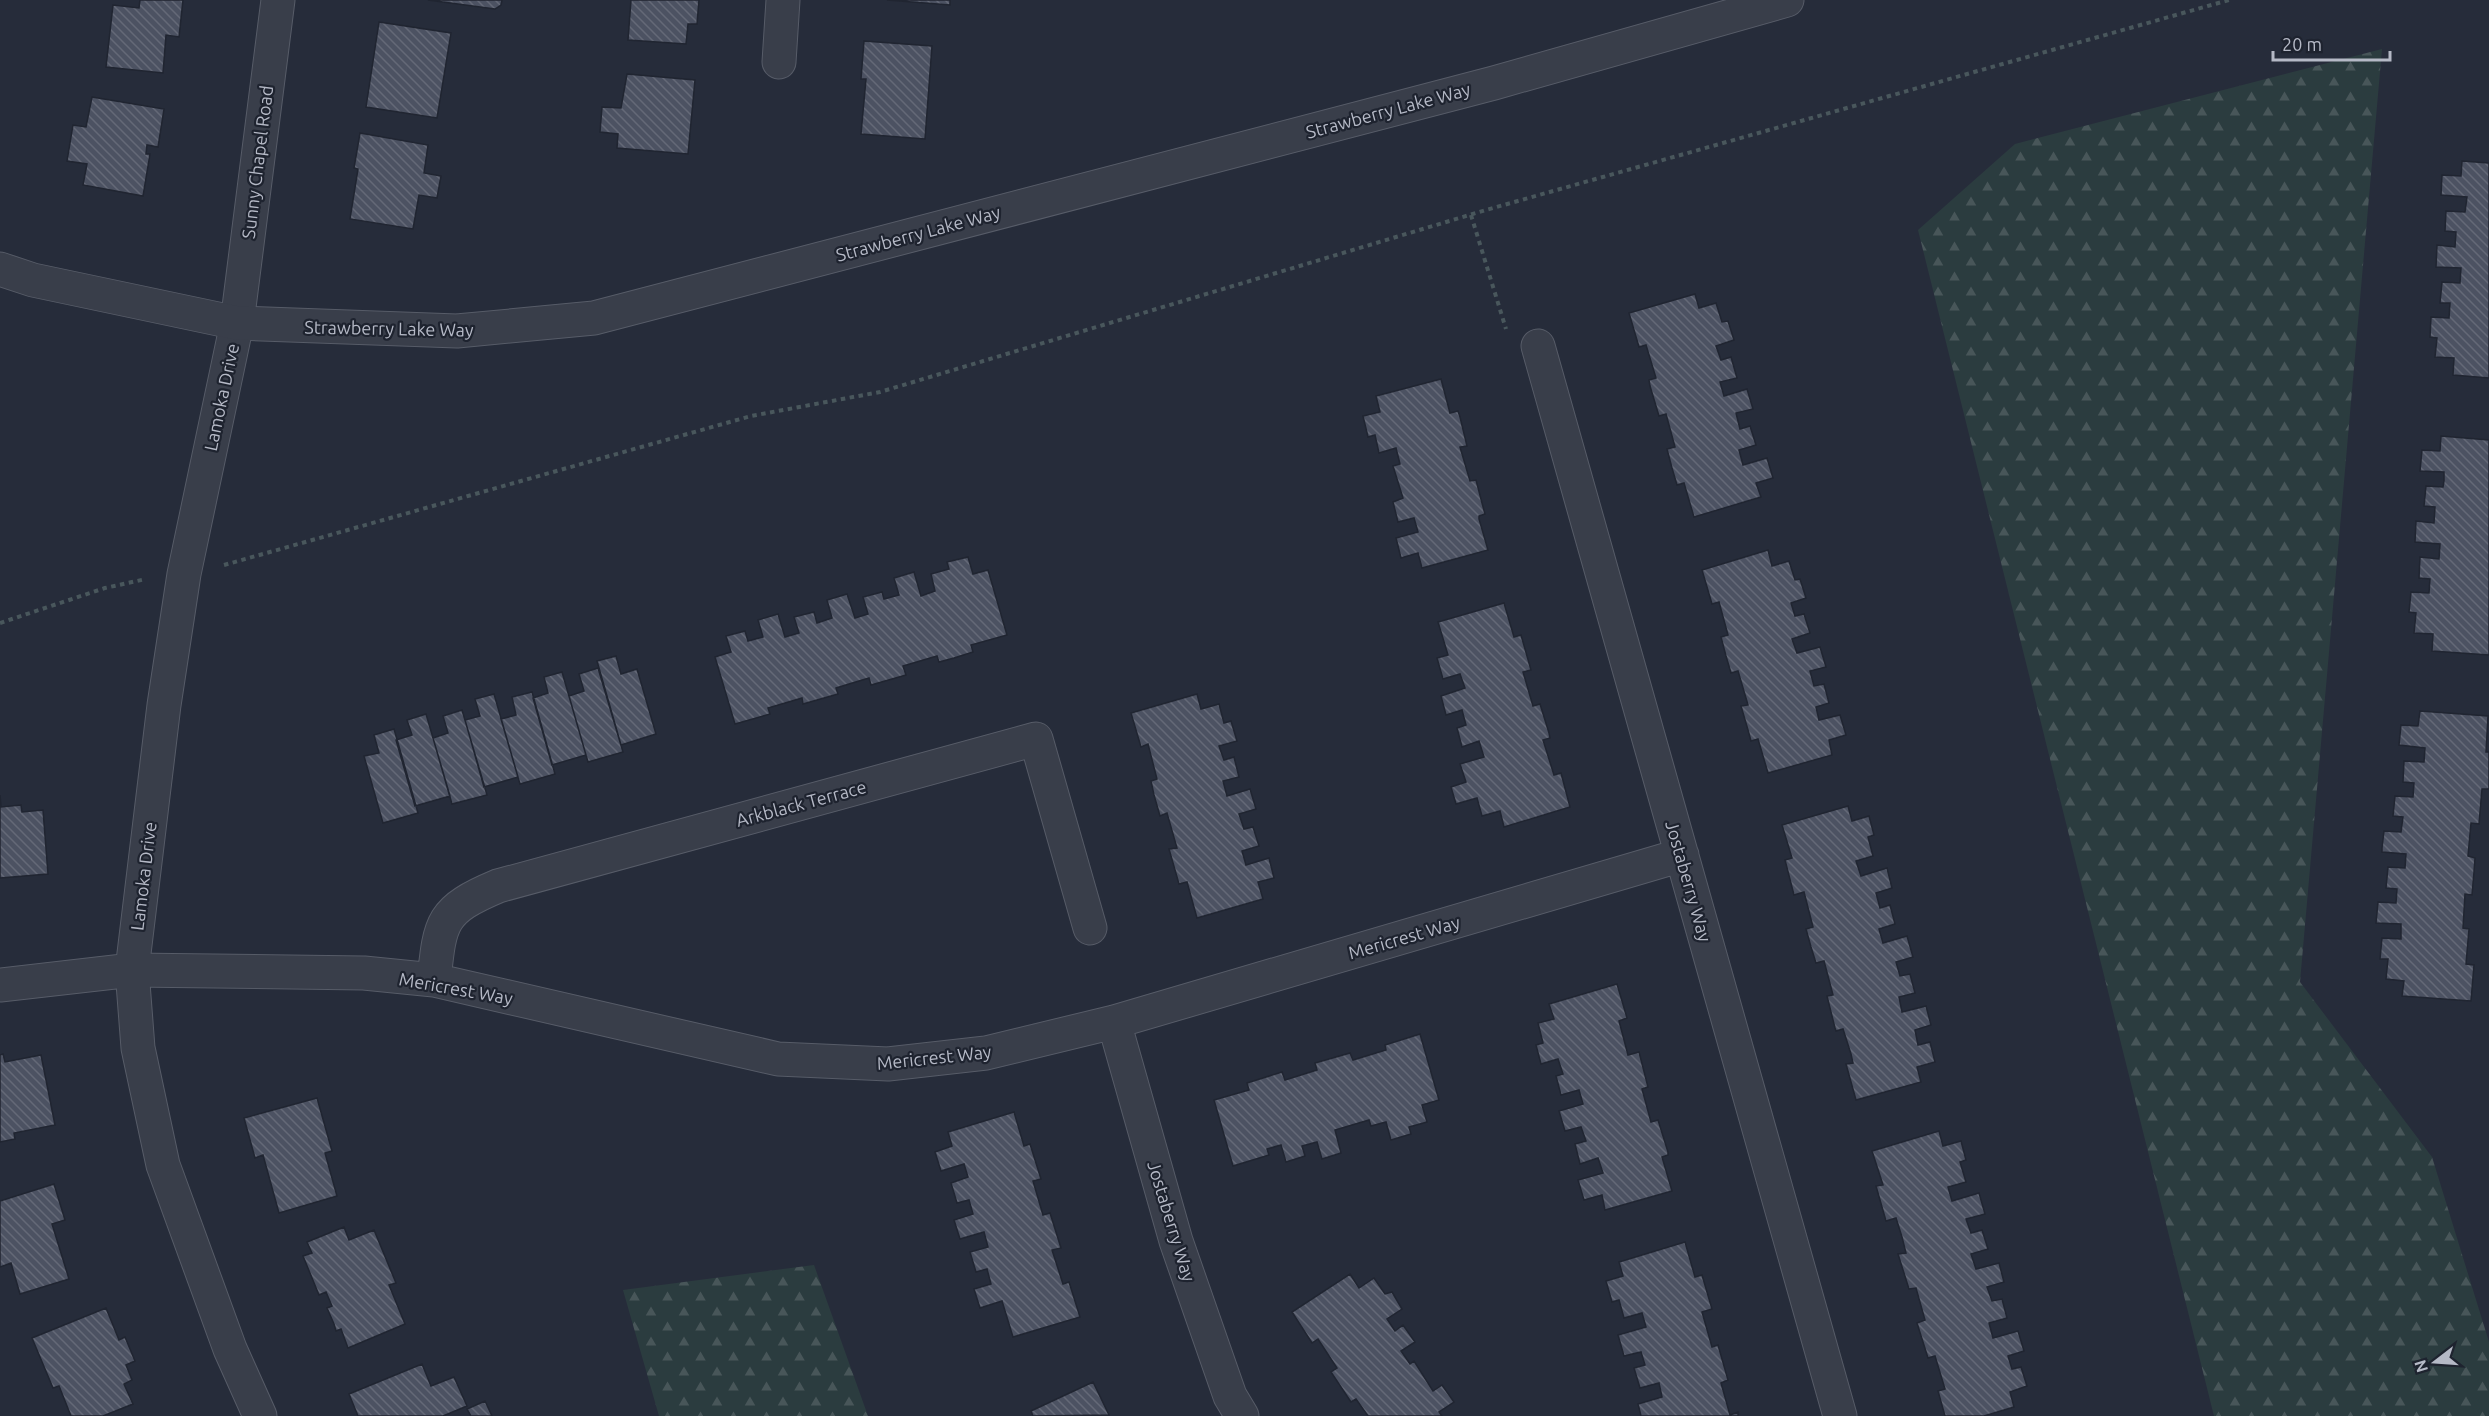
<svg xmlns="http://www.w3.org/2000/svg" width="2489" height="1416" font-family="Ubuntu,sans-serif">
<style>
.forest{fill:url(#forest-firs)}
.building{fill:url(#building-back-hatch);stroke:#202531;stroke-width:1.5}
.lines{fill:none;stroke-linecap:round;stroke-linejoin:round}
.minor-casing{stroke:#575c68;stroke-width:35}
.tertiary-casing{stroke:#575c68;stroke-width:35}
.path{stroke:#49575c;stroke-width:4;stroke-dasharray:4.5 4.5;stroke-linecap:butt}
.minor{stroke:#393e4a;stroke-width:33}
.tertiary{stroke:#393e4a;stroke-width:33}
.labels{text-anchor:middle;dominant-baseline:central;stroke-width:4.5;stroke-linejoin:round;paint-order:stroke}
.street-label{font-size:18px;fill:#b5b9c6;stroke:#1e232f}
</style>
<defs>
<pattern id="forest-firs" width="22" height="20" patternUnits="userSpaceOnUse" patternTransform="scale(1.5)"><rect width="22" height="20" fill="#2b3c3f"/><path d="M5 1l3.5 6h-7zM16 11l3.5 6h-7z" fill="#485659"/></pattern>
<pattern id="building-back-hatch" width="6" height="6" patternUnits="userSpaceOnUse" patternTransform="scale(1.5)"><rect width="6" height="6" fill="#4c5262"/><path d="M-1 5l2 2M0 0l6 6M5-1l2 2" fill="none" stroke="#646977"/></pattern>
</defs>
<rect width="100%" height="100%" fill="#262c3a"/>
<path class="forest" d="M2382,49L2300,982L2432,1157L2489,1342V1416H2214L1918,230L2015,144Z
M814,1265L868,1416H659L623,1290Z"/>
<path class="building" d="M140,0H183L179,37L166,35L163,73L106,67L113,5L139,8Z
M428,0H502L501,5L495,9Z
M631,0H699L697,24H688L686,44L628,40Z
M887,0H950V5Z
M379,22L451,33L437,118L366,107Z
M864,41L932,46L925,139L861,134L866,79H861Z
M627,74L695,80L688,154L617,148L618,134L600,132L602,107L621,108Z
M92,97L164,109L158,147L147,145L146,154H150L143,196L83,185L87,164L67,161L73,125L86,127Z
M360,133L428,145L424,173L441,176L437,198L419,195L413,229L350,219L358,169L354,168Z
M2462,161L2489,163V378L2453,375L2454,358L2435,357L2437,338L2430,337L2431,317L2449,318L2450,303H2440L2442,282L2460,283L2461,268L2436,267L2437,245L2455,247L2456,232L2445,231L2446,211L2465,212L2467,197L2441,195L2442,175L2461,176Z
M1695,294L1699,308L1716,303L1722,322L1728,321L1734,340L1716,346L1721,360L1731,357L1737,378L1720,382L1724,396L1747,389L1753,409L1736,413L1740,429L1750,426L1756,445L1739,450L1743,465L1767,458L1773,478L1756,483L1761,497L1694,517L1684,483L1677,485L1672,468L1667,449L1675,447L1666,414L1659,416L1650,386L1649,380L1656,378L1646,345L1639,347L1629,313Z
M1441,379L1450,413L1458,411L1460,417L1467,446L1460,447L1470,481L1476,480L1482,503L1485,514L1479,516V519L1488,550L1422,568L1418,553L1401,558L1396,538L1418,532L1414,518L1398,522L1393,502L1403,498L1393,466L1400,464L1396,448L1379,453L1375,435L1368,437L1363,416L1380,412L1376,396Z
M2441,436L2489,440V655L2432,651L2433,634L2414,633L2416,613L2409,612L2411,592L2429,593L2430,579L2419,578L2420,557L2439,559L2440,544L2415,542L2416,521L2434,523L2435,507L2424,506L2426,486L2443,487L2444,481V472L2420,471L2422,450L2440,451Z
M1768,550L1772,566L1789,561L1795,580L1800,579L1806,598L1791,603L1795,616L1804,614L1810,633L1792,639L1797,653L1820,647L1826,667L1810,671L1814,686L1824,684L1829,703L1816,707L1819,720L1840,715L1846,735L1829,740L1832,755L1768,773L1758,739L1751,741L1748,730L1741,706L1748,705L1738,671L1731,673L1726,656L1721,637L1728,635L1719,602L1712,604L1702,570Z
M968,557L973,574L988,570L1007,635L971,645L973,652L954,658L939,662L937,656L903,666L906,675L871,685L869,678L849,684L836,688L838,694L803,704L802,698L768,708L770,714L735,724L715,657L731,652L726,636L745,631L748,641L763,637L758,620L778,614L785,637L799,633L794,617L814,612L817,623L832,618L827,600L847,594L855,618L868,614L863,597L882,592L884,599L899,595L894,578L914,572L921,596L935,591L931,574L949,569L947,562Z
M1504,603L1514,637L1521,635L1531,670L1523,672L1533,706L1540,704L1549,733L1550,738L1543,740L1554,775L1561,773L1570,807L1504,827L1500,811L1482,816L1477,798L1456,804L1451,787L1466,782L1460,764L1484,757L1479,741L1462,747L1457,728L1466,725L1462,710L1446,715L1441,696L1465,688L1460,674L1443,679L1437,658L1448,655L1438,622Z
M616,656L621,674L637,669L656,734L621,745L597,661Z
M598,668L623,752L588,762L569,696L584,691L579,674Z
M562,672L586,755L552,765L533,698L548,693L544,677Z
M532,692L555,774L520,784L501,719L516,715L512,697Z
M494,694L518,777L484,787L465,720L480,716L475,699Z
M1197,694L1201,709L1219,704L1224,723L1231,721L1237,741L1219,746L1224,760L1234,757L1239,777L1223,781L1227,796L1250,789L1256,809L1239,814L1244,829L1253,827L1259,846L1242,851L1246,865L1269,858L1274,878L1258,882L1263,899L1197,918L1187,882L1179,884L1169,849L1177,848L1167,813L1160,816L1154,795L1151,781L1157,779L1148,744L1141,747L1131,713Z
M462,710L487,795L452,804L433,738L448,733L443,716Z
M2420,711L2488,716L2486,752H2489V789H2482L2479,824L2471,823L2468,856L2475,858L2474,872L2472,895L2465,894L2463,928L2469,929L2466,964L2474,965L2471,1001L2402,996L2404,981L2386,979L2388,959H2380L2382,938L2401,939V924L2376,923L2378,902L2396,903L2397,889L2386,888L2388,867L2405,868L2406,854L2382,852V848L2384,831L2401,832L2403,817L2393,816L2395,796L2413,797L2414,783L2403,782L2404,761L2424,762L2425,748L2399,745L2401,725L2418,726Z
M426,714L450,796L415,806L396,740L412,735L407,720Z
M394,729L418,813L383,823L364,756L379,753L374,735Z
M0,795L1,807L21,805L22,812L43,810L48,874L0,878Z
M1848,806L1852,821L1869,816L1874,835L1868,837L1873,856L1856,861L1861,876L1887,868L1892,888L1876,893L1880,908L1890,905L1895,924L1879,929L1883,943L1907,936L1913,957L1896,962L1900,976L1910,974L1915,993L1899,997L1902,1012L1926,1006L1931,1025L1915,1030L1918,1045L1930,1042L1935,1062L1917,1067L1921,1082L1856,1100L1846,1064L1853,1063L1851,1054L1843,1029L1836,1031L1835,1028L1827,996L1833,995L1824,961L1816,963L1811,947L1806,929L1813,927L1804,892L1794,895L1785,860L1792,858L1782,825Z
M1617,984L1627,1018L1619,1021L1628,1055L1639,1052L1648,1087L1642,1089L1651,1122L1658,1120L1668,1152V1155L1662,1157L1672,1191L1605,1210L1602,1195L1584,1200L1578,1180L1603,1173L1598,1158L1580,1164L1575,1144L1586,1141L1581,1127L1565,1131L1559,1111L1583,1104L1579,1090L1561,1095L1556,1076L1563,1074L1558,1059L1541,1064L1536,1045L1543,1043L1538,1023L1554,1019L1549,1004Z
M1420,1034L1439,1100L1422,1105L1427,1122L1409,1127L1411,1134L1391,1140L1386,1122L1371,1126L1369,1120L1335,1130L1341,1153L1322,1159L1317,1142L1302,1146L1305,1156L1286,1162L1281,1145L1267,1149L1269,1155L1233,1166L1214,1100L1249,1090L1247,1083L1282,1072L1285,1080L1317,1070L1315,1063L1350,1053L1353,1060L1386,1050L1385,1045Z
M3,1054L5,1062L41,1055L55,1125L14,1133L15,1139L0,1142V1055Z
M317,1098L332,1151L325,1153L337,1196L279,1213L263,1155L255,1158L244,1118Z
M1014,1112L1024,1146L1030,1144L1041,1179L1033,1181L1043,1215L1050,1213L1061,1248L1052,1250L1063,1284L1069,1282L1080,1317L1013,1337L1002,1301L980,1308L974,1289L991,1284L987,1269L976,1272L970,1252L988,1247L984,1232L960,1239L954,1220L973,1214L969,1200L957,1203L951,1183L968,1177L964,1164L941,1171L935,1152L952,1146L948,1132Z
M1939,1131L1943,1146L1961,1141L1966,1160L1960,1162L1966,1182L1948,1187L1952,1201L1979,1193L1985,1214L1966,1219L1971,1233L1982,1230L1988,1249L1971,1254L1976,1269L1999,1263L2004,1282L1987,1287L1992,1301L2002,1299L2007,1318L1989,1323L1993,1338L2018,1331L2024,1351L2008,1356L2012,1369L2021,1367L2027,1386L2010,1392L2014,1407L1984,1416H1945L1938,1391L1945,1389L1935,1356L1928,1358L1917,1323L1925,1320L1916,1288L1909,1289L1898,1254L1906,1253L1902,1237L1896,1218L1886,1221L1876,1186L1883,1185L1872,1151Z
M54,1184L65,1220L52,1224L69,1279L20,1294L11,1263L0,1267V1201Z
M344,1227L349,1240L374,1230L396,1283L389,1285L405,1324L348,1348L341,1329L336,1331L334,1324L327,1308L332,1306L326,1292L319,1295L303,1256L312,1253L307,1242Z
M1685,1242L1695,1277L1702,1275L1712,1309L1702,1312L1712,1347L1718,1345L1728,1380L1721,1383L1730,1415L1738,1412V1416H1641L1638,1404L1662,1397L1659,1383L1640,1388L1634,1368L1645,1365L1641,1352L1624,1356L1618,1335L1646,1327L1642,1313L1624,1318L1619,1300L1612,1302L1606,1281L1623,1276L1619,1262Z
M1350,1274L1359,1288L1374,1278L1385,1294L1392,1292L1402,1309L1387,1319L1395,1331L1403,1325L1415,1342L1401,1351L1410,1364L1414,1361L1433,1391L1442,1385L1454,1402L1439,1412L1442,1416H1368L1356,1399L1351,1402L1331,1372L1337,1368L1318,1339L1312,1343L1292,1312Z
M106,1308L119,1340L125,1337L135,1361L126,1365L132,1380L124,1384L133,1404L103,1416H71L59,1386L53,1388L32,1338Z
M422,1364L431,1386L454,1377L467,1406L443,1416H358L349,1394Z
M1093,1382L1109,1415L1033,1416L1031,1411Z
M485,1401L492,1416H471L467,1409Z"/>
<g class="lines">
<defs>
<path id="minor" d="M779,62L783,0
M1538,346L1840,1416
M434,980C440,921 441,910 498,886L1036,739L1090,928
M0,985L132,970L364,973L434,980L778,1059L888,1064L986,1053L1114,1022L1682,855
M1114,1022L1176,1241L1230,1396L1242,1416
M260,1416L230,1349L163,1165L138,1048L132,970L164,705L184,574L237,323L278,0"/>
<path id="tertiary" d="M0,269L33,280L237,323L457,331L594,318L1494,83L1787,0"/>
</defs>
<use href="#minor" class="minor-casing"/>
<use href="#tertiary" class="tertiary-casing"/>
<path class="path" d="M1471,215L1506,329
M224,565L751,416L880,392L1486,210L2229,0
M0,623L105,588L146,579"/>
<use href="#minor" class="minor"/>
<use href="#tertiary" class="tertiary"/>
</g>
<g class="labels">
<g class="street-label">
<text transform="translate(1388 110) rotate(-15)">Strawberry Lake Way</text>
<text transform="translate(257 162) rotate(-83)">Sunny Chapel Road</text>
<text transform="translate(918 233) rotate(-15)">Strawberry Lake Way</text>
<text transform="translate(389 328) rotate(1)">Strawberry Lake Way</text>
<text transform="translate(221 397) rotate(-78)">Lamoka Drive</text>
<text transform="translate(801 803) rotate(-15)">Arkblack Terrace</text>
<text transform="translate(143 876) rotate(-83)">Lamoka Drive</text>
<text transform="translate(1689 881) rotate(74)">Jostaberry Way</text>
<text transform="translate(1404 937) rotate(-16)">Mericrest Way</text>
<text transform="translate(456 988) rotate(10)">Mericrest Way</text>
<text transform="translate(934 1057) rotate(-6)">Mericrest Way</text>
<text transform="translate(1172 1221) rotate(73)">Jostaberry Way</text>
</g>
</g>
<g transform="translate(2435 1362) rotate(253)" stroke="#1e232f" stroke-width="4.5" paint-order="stroke">
<path d="M0-4.5L10 22L0 15L-10 22Z" fill="#b5b9c6"/>
<text y="-9" font-size="16" font-weight="bold" text-anchor="middle" fill="#b5b9c6">N</text>
</g>
<path d="M2273 51v9h117v-9" fill="none" stroke="#b5b9c6" stroke-width="3"/>
<text x="2282" y="51" font-size="18" fill="#b5b9c6" stroke="#1e232f" stroke-width="4.5" paint-order="stroke">20 m</text>
</svg>
